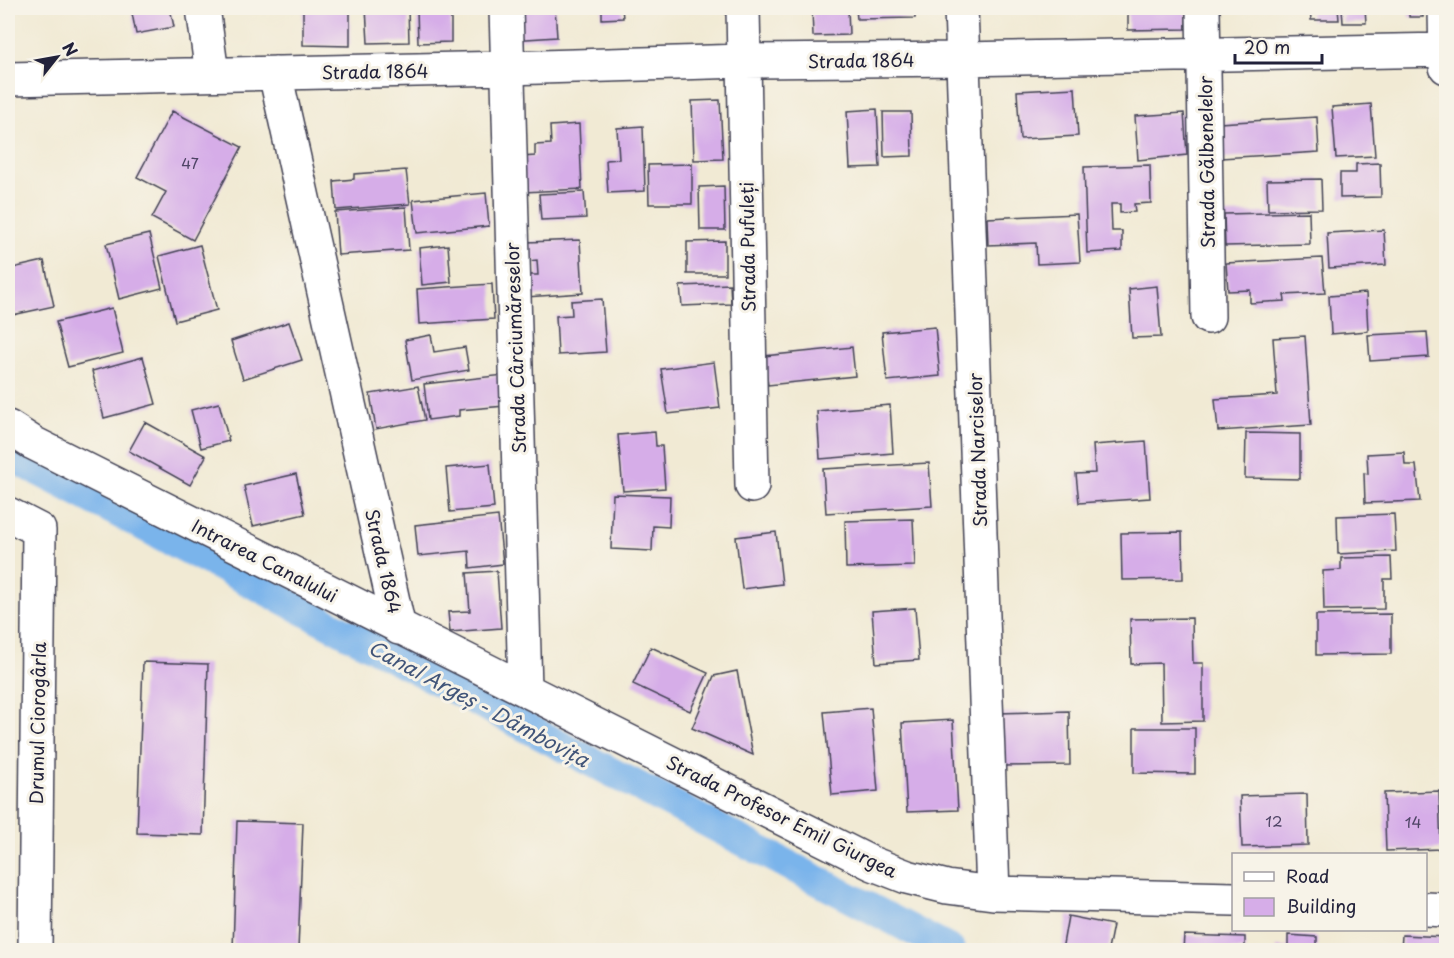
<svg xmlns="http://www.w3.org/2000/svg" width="1454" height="958" font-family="'Playpen Sans',sans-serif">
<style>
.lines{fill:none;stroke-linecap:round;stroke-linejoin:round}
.canal{stroke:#7ab4eb;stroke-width:30}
.building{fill:#d6ade8}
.minor-casing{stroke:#414052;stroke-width:36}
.minor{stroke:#fff;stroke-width:33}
.labels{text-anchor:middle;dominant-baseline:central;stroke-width:6;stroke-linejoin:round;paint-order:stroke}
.number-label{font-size:15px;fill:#4f4566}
.street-label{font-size:18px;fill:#22223b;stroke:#f7f3e8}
.water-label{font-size:20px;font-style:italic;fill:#415579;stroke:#f7f3e8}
</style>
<rect width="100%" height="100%" fill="#f7f3e8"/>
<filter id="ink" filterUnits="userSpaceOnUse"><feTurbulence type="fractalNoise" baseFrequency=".0167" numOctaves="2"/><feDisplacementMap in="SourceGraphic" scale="12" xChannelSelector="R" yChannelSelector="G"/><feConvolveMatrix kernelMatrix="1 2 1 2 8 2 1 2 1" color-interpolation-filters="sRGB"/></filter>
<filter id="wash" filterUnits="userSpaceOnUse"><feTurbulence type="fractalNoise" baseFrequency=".008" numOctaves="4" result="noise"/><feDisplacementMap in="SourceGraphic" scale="24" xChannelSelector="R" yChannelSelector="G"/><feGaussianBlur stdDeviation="1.35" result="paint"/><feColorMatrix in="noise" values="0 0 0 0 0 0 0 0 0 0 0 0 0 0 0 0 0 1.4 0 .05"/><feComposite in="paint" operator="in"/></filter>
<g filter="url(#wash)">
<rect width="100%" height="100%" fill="#f1ead4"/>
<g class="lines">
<path class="canal" d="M8,455L950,950"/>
</g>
<g id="blocks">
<path class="building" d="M131,8H170L174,27L136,34Z
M303,8H350V46L303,45Z
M366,8H408L409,42L368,43Z
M417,8H451V42L418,43Z
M509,8H555L557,37L511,40Z
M602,8H622L623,18L602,19Z
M812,8H848L849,35L813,36Z
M856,8H915V18L857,19Z
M1128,8H1186V29L1128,30Z
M1310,8H1338L1339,20H1311Z
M1342,8H1365L1366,23H1343Z
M1409,8H1423V17H1409Z
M1075,88L1078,136L1020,139L1017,91Z
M720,100L723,159L694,160L692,101Z
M1371,104L1375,156L1336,158L1332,107Z
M877,109L880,167L850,168L847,111Z
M172,111L242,147L193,240L152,218L166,192L137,177Z
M883,112H911L912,156L884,157Z
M1184,113L1187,155L1138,160L1135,116Z
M1317,117L1319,152L1221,158L1219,123Z
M579,124L582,189L524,192L522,157L535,156V145L551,144L550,126Z
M643,126L645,191L608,193L606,160L619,159L617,128Z
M1380,163L1381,197L1340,198V173H1356V164Z
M692,164V204H649L648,165Z
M1150,165L1151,203L1134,204L1135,212L1120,213V204H1111L1112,231H1122V251L1087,253L1084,167Z
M406,170L410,204L336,210L334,181L354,179V174Z
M1321,179L1322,209L1268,210L1267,180Z
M724,186L725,230H700L699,187Z
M584,192L586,218L541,220L539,194Z
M486,193L489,226L417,233L413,200Z
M406,207L409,250L338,255L335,212Z
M1309,212L1310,244L1225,246L1224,214Z
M1077,214L1080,262L1037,264L1036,243L988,245L987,218Z
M1384,230L1386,265L1329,268L1327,233Z
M149,234L162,288L119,299L106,244Z
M580,240L583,293L526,297L525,275H538L537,260L528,261L527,242Z
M725,241V274H687V242Z
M200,245L217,310L175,321L159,256Z
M448,245L451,282L422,285L419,248Z
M1322,258L1325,293L1284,295L1285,301L1250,303V290L1228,291L1226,263Z
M44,261L54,306L8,316V269Z
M492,284L494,319L419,324L417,289Z
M730,284L731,304L682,306L680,286Z
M1157,286L1161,337L1132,338L1129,289Z
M1366,293L1368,331L1331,334L1329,296Z
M602,299L606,352L558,355L556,316L572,315L571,301Z
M112,308L123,353L68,367L56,322Z
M289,322L302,360L243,379L231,341Z
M935,327L940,376L887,381L882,332Z
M1427,332L1429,357L1370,361L1368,335Z
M431,335L434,352L465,347L469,370L412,380L405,340Z
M1305,336L1311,425L1218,431L1215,399L1277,395L1273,338Z
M852,347L855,376L768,385L764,356Z
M143,357L156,404L104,418L92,371Z
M714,362L720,408L668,414L661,369Z
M504,375L505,406L459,410V416L428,420L424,384Z
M418,386L425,420L376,429L370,394Z
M219,403L229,441L201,448L191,410Z
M890,405L893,453L820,459L817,411Z
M145,422L206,456L190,485L129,451Z
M655,432L656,446H662L665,488L623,491L618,435Z
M1246,433L1300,434V479L1245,478Z
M1146,441L1150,498L1079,503L1076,474L1095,473L1093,445Z
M1404,452L1405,465H1416L1420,501L1365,503L1364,473L1368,474L1367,454Z
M929,463L932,506L826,513L823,469Z
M490,464L494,508L450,512L446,468Z
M296,474L305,514L253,526L244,486Z
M613,494L670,496L669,527L653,526L652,551L611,549Z
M1394,514L1396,551L1338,554L1337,516Z
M498,516L503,564L470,568L469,551L418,556L415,525Z
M913,519L915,566L846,568L845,521Z
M776,532L782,584L742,589L736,537Z
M1182,532L1183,579L1122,580L1121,533Z
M1391,557L1392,579H1384V609L1324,610L1323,571L1341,570V558Z
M497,571L501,628L450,632L448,612L470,611L467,573Z
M915,608L919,660L876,663L872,611Z
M1391,614V654L1316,655V615Z
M1192,618L1193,663H1203V721L1162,722L1161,663L1131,664L1130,619Z
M651,647L708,673L690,711L633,684Z
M143,662L208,664L203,835L137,833Z
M737,671L753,755L692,728L714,676Z
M871,708L878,791L832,795L824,712Z
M1069,711L1070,765L1001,766L999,713Z
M953,720L958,810L907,812L902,723Z
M1134,728H1195V774L1134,773Z
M1439,791L1441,849L1386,851L1384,793Z
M1307,794L1308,845L1242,847L1240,796Z
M237,821L303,823L298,950H233Z
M1068,916L1113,925L1108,950H1062Z
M1184,935L1245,937V950H1183Z
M1288,935L1317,937V950H1277V947L1288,948Z
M1402,935L1446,937V950H1401Z"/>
</g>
</g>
<g filter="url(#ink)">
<use href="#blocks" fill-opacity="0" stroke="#414052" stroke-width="1.5"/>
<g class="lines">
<defs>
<path id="minor" d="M203,8L212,74
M506,8L525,689
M743,8L752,486
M961,8L993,893
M1203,8L1208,317
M1445,8L1446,67
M275,73L399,628
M8,79L507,68L744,61L962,59L1446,50
M8,427L33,443L871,863L907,877L947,887L993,893L1234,899
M8,514L39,530L35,950
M1426,909L1446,910"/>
</defs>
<use href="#minor" class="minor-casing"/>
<use href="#minor" class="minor"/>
</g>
</g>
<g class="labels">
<g class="number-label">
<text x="190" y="162">47</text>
<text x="1274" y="820">12</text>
<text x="1413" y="821">14</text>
</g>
<g class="street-label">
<text transform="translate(861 60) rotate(-1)">Strada 1864</text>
<text transform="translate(375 71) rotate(-1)">Strada 1864</text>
<text transform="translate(1206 162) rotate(-91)">Strada Gălbenelelor</text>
<text transform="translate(747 247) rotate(-91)">Strada Pufuleți</text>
<text transform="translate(515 348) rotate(-92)">Strada Cârciumăreselor</text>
<text transform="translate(977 450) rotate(-92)">Strada Narciselor</text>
<text transform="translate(265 560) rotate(27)">Intrarea Canalului</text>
<text transform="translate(384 561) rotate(77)">Strada 1864</text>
<text transform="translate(37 723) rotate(-89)">Drumul Ciorogârla</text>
<text transform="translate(782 816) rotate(26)">Strada Profesor Emil Giurgea</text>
</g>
<g class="water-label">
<text transform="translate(479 703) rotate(28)">Canal Argeș - Dâmbovița</text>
</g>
</g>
<rect width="1454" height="958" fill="none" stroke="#f7f3e8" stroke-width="30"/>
<rect x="1232" y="853" width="195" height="78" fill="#f7f3e8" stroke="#a29fa3" stroke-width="1.5"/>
<rect x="1244" y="872" width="30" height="9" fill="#ffffff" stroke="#a29fa3" stroke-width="1.5"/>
<text x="1286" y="883" font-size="18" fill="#22223b">Road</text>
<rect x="1244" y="898" width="30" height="18" fill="#d6ade8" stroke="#a29fa3" stroke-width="1.5"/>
<text x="1286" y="913" font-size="18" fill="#22223b">Building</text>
<g transform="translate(57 57) rotate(59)" stroke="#f7f3e8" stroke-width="4.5" paint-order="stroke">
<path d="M0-4.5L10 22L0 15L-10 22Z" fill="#22223b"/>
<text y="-9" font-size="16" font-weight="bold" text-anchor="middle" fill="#22223b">N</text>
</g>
<path d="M1235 54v9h87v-9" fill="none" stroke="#22223b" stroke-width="3"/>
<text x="1244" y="54" font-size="18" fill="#22223b" stroke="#f7f3e8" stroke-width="4.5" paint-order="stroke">20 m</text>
</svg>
